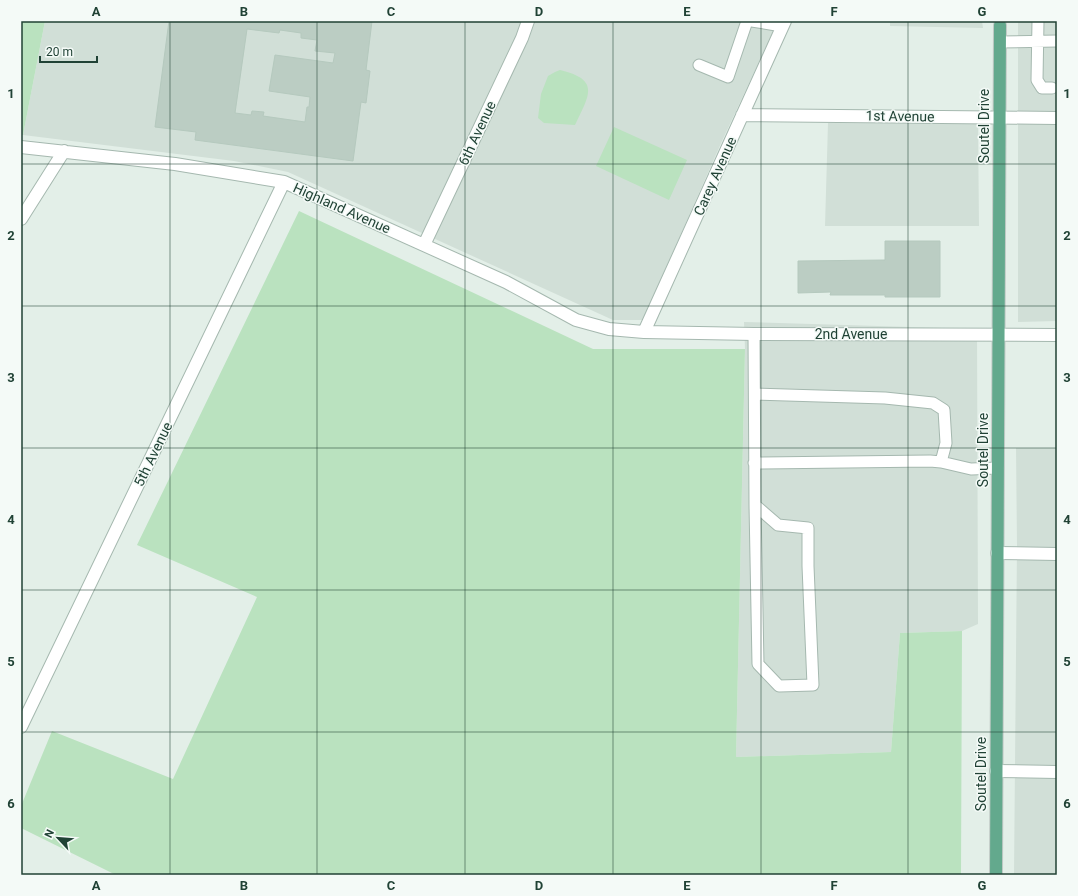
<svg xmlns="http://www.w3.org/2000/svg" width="1078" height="896" font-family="Roboto,sans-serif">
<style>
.built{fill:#d1dfd7}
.green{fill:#bae2bf}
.building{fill:#bbcdc3;stroke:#b5c9be;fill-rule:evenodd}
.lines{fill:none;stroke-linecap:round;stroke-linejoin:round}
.service-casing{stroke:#a5b8af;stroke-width:13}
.minor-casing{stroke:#a5b8af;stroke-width:14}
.primary-casing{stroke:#c1cac6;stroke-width:14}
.service{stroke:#fff;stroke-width:11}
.minor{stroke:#fff;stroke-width:12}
.primary{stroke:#63a98d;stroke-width:12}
.grid{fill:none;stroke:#204235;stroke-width:1;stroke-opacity:0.55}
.labels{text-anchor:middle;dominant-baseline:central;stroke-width:3;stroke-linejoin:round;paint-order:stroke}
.street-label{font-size:14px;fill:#204235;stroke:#f4faf7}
.neatline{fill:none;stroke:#204235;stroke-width:1.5}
.grid-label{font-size:13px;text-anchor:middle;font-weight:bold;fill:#204235}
</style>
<rect width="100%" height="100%" fill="#e3efe8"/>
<path class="built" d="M45,21H778L722,141L643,320H613L288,172L234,161L23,135Z
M890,21H982L983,28L890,26Z
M1018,21H1057V321L1018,322Z
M828,123L978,124L979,226H825Z
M744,322L977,329L978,624L962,631L900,633L891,752L736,757L745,349Z
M1016,448H1057V875H1014L1017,545Z"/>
<path class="green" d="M21,21H45L23,135H21Z
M560,70C601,80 589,95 575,125L544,123L538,118L541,94L548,76L555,72Z
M614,127L687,160L669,200L596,166Z
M299,211L593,349H745L736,757L891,752L900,633L962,631L961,875H116L21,828V806L52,731L173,779L257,597L137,545Z"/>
<path class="building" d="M169,21H372L366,70L370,71L366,103L361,102L353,161L195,140L196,132L155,127ZM247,29L279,33L280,30L301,33V38L317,40L315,51L335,53L333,63L275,55L269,91L310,97L309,107H307L305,122L263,116L264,112L252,111L251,115L235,113Z
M885,241H940V297H885V295H830L831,292L798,293V261L885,260Z"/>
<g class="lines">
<defs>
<path id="service" d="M752,21L782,26
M1038,21L1037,80L1042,88H1052
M1000,42L1057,41
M699,65L728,77L747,21
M754,334L755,505L778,525L808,528V566L813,685L779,686L758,664L755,505
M755,394L885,398L933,403L944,410L946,443L941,462
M754,463L930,461L941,462L971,469L998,468"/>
<path id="minor" d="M742,115L1057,118
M21,147L175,164L284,182L506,282L576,320L609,329L644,332L754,334L1057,335
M21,219L64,151
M424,245L522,38L528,21
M644,332L785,21
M997,553L1057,554
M21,727L284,182
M996,771L1057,772"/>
<path id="primary" d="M996,875L1000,25"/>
</defs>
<use href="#service" class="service-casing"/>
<use href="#minor" class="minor-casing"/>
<use href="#primary" class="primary-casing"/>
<use href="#service" class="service"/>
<use href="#minor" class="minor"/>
<use href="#primary" class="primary"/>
</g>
<path class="grid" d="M170,21V875M317,21V875M465,21V875M613,21V875M761,21V875M908,21V875M21,164H1057M21,306H1057M21,448H1057M21,590H1057M21,732H1057"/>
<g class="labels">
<g class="street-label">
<text transform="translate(900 116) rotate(1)">1st Avenue</text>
<text transform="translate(984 126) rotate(-90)">Soutel Drive</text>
<text transform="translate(477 133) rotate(-65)">6th Avenue</text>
<text transform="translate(715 176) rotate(-66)">Carey Avenue</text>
<text transform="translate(342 208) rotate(24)">Highland Avenue</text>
<text x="851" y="334">2nd Avenue</text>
<text transform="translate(983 450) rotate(-90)">Soutel Drive</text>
<text transform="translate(153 454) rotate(-64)">5th Avenue</text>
<text transform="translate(981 774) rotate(-90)">Soutel Drive</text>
</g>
</g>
<rect width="1078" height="896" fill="none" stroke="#f4faf7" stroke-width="44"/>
<g transform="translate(58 838) rotate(296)" stroke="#f4faf7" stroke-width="3" paint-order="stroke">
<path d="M0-3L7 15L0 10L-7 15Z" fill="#204235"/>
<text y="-6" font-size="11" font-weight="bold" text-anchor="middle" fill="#204235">N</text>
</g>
<path d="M40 56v6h57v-6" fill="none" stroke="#204235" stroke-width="2"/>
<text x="46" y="56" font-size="12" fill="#204235" stroke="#f4faf7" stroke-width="3" paint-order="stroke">20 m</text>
<rect x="22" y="22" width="1034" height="852" class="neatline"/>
<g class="grid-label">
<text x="96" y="16">A</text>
<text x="244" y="16">B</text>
<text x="391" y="16">C</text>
<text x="539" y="16">D</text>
<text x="687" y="16">E</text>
<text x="834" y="16">F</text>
<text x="982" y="16">G</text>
<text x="11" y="98">1</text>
<text x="1067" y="98">1</text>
<text x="11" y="240">2</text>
<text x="1067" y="240">2</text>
<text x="11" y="382">3</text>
<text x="1067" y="382">3</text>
<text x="11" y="524">4</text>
<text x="1067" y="524">4</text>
<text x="11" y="666">5</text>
<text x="1067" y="666">5</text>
<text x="11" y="808">6</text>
<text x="1067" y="808">6</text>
<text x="96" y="890">A</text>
<text x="244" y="890">B</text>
<text x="391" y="890">C</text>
<text x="539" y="890">D</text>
<text x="687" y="890">E</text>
<text x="834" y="890">F</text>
<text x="982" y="890">G</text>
</g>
</svg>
